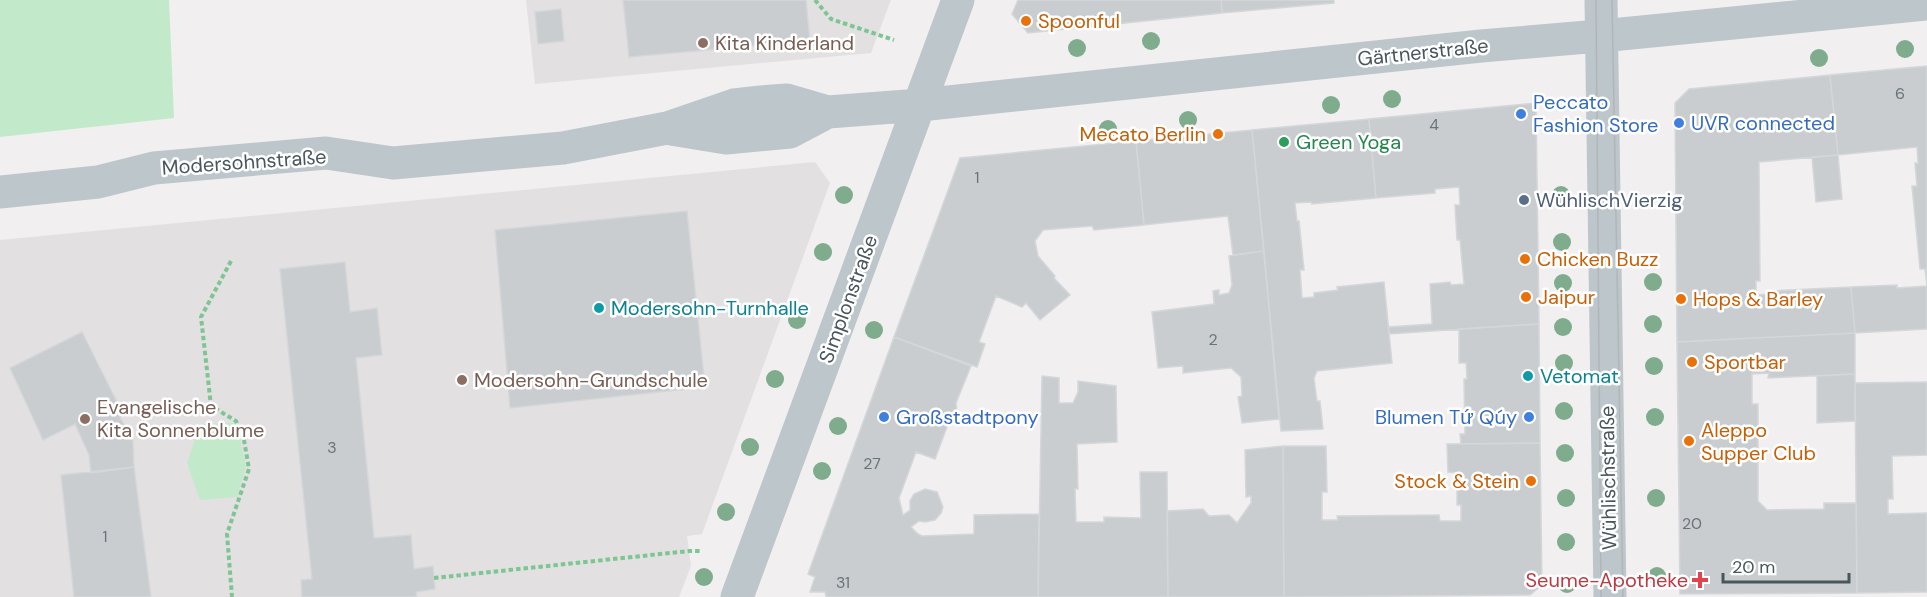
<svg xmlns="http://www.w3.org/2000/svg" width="1927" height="597" font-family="'DM Sans',sans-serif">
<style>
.education{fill:#e2e0e1}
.green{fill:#c2eaca}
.building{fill:#cacdd0;stroke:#d4d7da;stroke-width:1.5}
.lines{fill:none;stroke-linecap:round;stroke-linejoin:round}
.path{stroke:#7ec594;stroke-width:4;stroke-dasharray:4.5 3;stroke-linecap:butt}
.minor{stroke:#bcc6cb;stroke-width:33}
.tram{stroke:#b2b6b9;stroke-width:1.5}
.tree{fill:#7fac8c}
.food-dot{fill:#e8710a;stroke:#fff;stroke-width:2}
.education-dot{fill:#8d6e63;stroke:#fff;stroke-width:2}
.shop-dot{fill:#3f7fe0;stroke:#fff;stroke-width:2}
.leisure-dot{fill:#2e9e5b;stroke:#fff;stroke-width:2}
.service-dot{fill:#5c6f8a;stroke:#fff;stroke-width:2}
.culture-dot{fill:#0f9aa8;stroke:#fff;stroke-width:2}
.health-dot{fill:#e0444e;stroke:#fff;stroke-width:2}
.labels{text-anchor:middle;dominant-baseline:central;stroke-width:5;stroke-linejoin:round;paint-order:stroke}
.number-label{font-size:16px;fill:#697478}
.food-label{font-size:20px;fill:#c56008;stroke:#fff;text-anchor:start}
.education-label{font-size:20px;fill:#785e54;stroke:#fff;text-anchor:start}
.street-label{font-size:20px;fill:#49565b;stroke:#fff}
.shop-label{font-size:20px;fill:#366cbe;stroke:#fff;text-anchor:start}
.leisure-label{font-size:20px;fill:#27864d;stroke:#fff;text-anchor:start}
.service-label{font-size:20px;fill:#4e5e75;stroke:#fff;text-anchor:start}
.culture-label{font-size:20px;fill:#0d838f;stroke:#fff;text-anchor:start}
.health-label{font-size:20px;fill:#be3a42;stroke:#fff;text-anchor:end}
</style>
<rect width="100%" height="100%" fill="#f1eff0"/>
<path class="education" d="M526,0H891L871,53L535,84Z
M815,162L830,183L702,534L687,536L691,566L679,597H0V240Z"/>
<path class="green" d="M0,0H169L174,118L0,137Z
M236,423L246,466L237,497L200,500L187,463L200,424Z"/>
<path class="building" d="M623,0H806L810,41L629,57Z
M1018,0H1221L1222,13L1028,33L1012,14Z
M1221,0H1334V3L1222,13Z
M561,9L564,41L538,44L535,12Z
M1927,66V329L1855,333L1851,287L1897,285V288L1927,286L1925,269H1920L1912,186H1917L1915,163H1918L1917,147L1838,155L1830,75Z
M1830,75L1838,155L1759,162L1760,281H1756V295L1771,294L1770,291L1851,287L1855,333L1677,342L1675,103L1689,89Z
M1536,103L1539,324L1389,334L1388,327L1432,324L1430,284L1450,282L1451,285L1464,284L1460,240H1457L1455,205H1460L1459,187L1435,189V193L1376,198L1369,119Z
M1369,119L1376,198L1312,204L1311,202L1295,203L1297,221H1299L1304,270H1300L1302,298L1314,297V293L1338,290L1337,287L1384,282L1392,363L1317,371L1314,378L1317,401H1320L1323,429L1281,431L1252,130Z
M1252,130L1264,251L1233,255L1228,216L1144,225L1136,141Z
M1136,141L1144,225L1094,230L1092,226L1043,230L1035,241L1038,256L1055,276L1054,278L1070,295L1040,320L1026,303L1022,307L996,296L979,342L985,344L977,367L894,337L960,158Z
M1838,155L1842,199L1816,202L1812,157Z
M687,211L705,387L510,408L495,230Z
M1264,251L1279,419L1242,423L1238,397L1242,396L1241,377L1231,368L1183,373V366L1158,368L1152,312L1214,304L1213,291L1219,290V295L1229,293L1232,285L1229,256Z
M345,262L350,312L377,308L382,355L356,358L374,538L411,535L414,569L433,566L435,589L416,592L417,597H302L301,580L312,579L280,269Z
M1539,324L1540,443L1461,444L1460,434H1465L1464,379H1467L1466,363H1459V329Z
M82,332L118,404L114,406L133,441L134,467L91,473L89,455L75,424L43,440L10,368Z
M1855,333V374L1768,378L1769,373L1752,374V404H1758V501L1767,510L1824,509V503H1856L1857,593L1680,594L1677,342Z
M894,337L971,366L956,403L957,412L950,419L935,459L916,452L899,498L903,515L910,510V501L914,494L925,489L937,492L943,507L941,513L935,520L925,522L919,521L911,527L918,534L922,536L974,534V515L1039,514L1038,597H826L825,592H810L815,577L808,574Z
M1855,374V421L1817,423V376Z
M1042,376L1059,378V403H1073L1078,392V381L1116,386L1117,442L1077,444L1078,489H1075L1076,522H1104V517L1141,518L1140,472H1167L1168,597H1038Z
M1927,382V455L1892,456L1893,499H1888V514L1927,513V592L1857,593L1855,383Z
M1540,443L1542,585L1530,595L1284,597L1283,446H1326L1327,492H1322V520H1338L1337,516L1439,515L1440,521H1461V505H1457V473L1448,472L1447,444Z
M1283,446L1284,597H1168L1167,511L1203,509L1209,516L1229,515L1237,523L1251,503V496L1246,497L1245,450Z
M134,467L151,597H74L61,475Z"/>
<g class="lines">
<path class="path" d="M815,0L831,19L894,40
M231,261L201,317L211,406L236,421L244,440L249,469L227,534L232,597
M434,578L689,551H702"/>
<path class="minor" d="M1601,0L1610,597
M671,129L726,138L790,132L828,112
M0,192L98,182L154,168L326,153L393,163L563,148L667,128L734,105L761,102L787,100L828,112L920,105L1481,46L1611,35L1927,4
M737,597L958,0"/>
<path class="tram" d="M1596,0L1601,597
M1612,0L1623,597"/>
</g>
<g class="tree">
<circle cx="1151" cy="41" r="9"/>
<circle cx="1077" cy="48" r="9"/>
<circle cx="1905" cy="49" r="9"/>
<circle cx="1819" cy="58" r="9"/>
<circle cx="1392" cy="99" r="9"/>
<circle cx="1331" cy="105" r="9"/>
<circle cx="1188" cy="120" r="9"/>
<circle cx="1108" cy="129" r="9"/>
<circle cx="844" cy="195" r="9"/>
<circle cx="1561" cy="195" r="9"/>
<circle cx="1562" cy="242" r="9"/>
<circle cx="823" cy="252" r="9"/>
<circle cx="1653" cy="282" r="9"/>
<circle cx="1563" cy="283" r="9"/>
<circle cx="797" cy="320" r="9"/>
<circle cx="1653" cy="324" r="9"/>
<circle cx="1563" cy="327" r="9"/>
<circle cx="874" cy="330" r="9"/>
<circle cx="1564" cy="363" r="9"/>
<circle cx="1654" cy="366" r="9"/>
<circle cx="775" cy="379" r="9"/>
<circle cx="1564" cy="411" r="9"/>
<circle cx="1655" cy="417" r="9"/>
<circle cx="838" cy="426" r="9"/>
<circle cx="750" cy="447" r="9"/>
<circle cx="1565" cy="453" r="9"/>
<circle cx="822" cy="471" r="9"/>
<circle cx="1566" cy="498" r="9"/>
<circle cx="1656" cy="498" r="9"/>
<circle cx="726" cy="512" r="9"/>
<circle cx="1566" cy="542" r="9"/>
<circle cx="1657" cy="576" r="9"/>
<circle cx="704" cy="577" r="9"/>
<circle cx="1567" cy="584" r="9"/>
</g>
<g class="food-dot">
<circle cx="1026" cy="21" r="6"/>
<circle cx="1218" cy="134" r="6"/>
<circle cx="1525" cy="259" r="6"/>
<circle cx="1526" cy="297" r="6"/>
<circle cx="1681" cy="299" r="6"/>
<circle cx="1692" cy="362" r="6"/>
<circle cx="1689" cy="441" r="6"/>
<circle cx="1531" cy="481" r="6"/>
</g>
<g class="education-dot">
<circle cx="703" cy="43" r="6"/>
<circle cx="462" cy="380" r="6"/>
<circle cx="85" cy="419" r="6"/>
</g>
<g class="shop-dot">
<circle cx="1521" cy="114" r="6"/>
<circle cx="1679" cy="123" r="6"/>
<circle cx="884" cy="417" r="6"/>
<circle cx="1529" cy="417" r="6"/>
</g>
<circle class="leisure-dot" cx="1284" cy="142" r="6"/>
<circle class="service-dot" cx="1524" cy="200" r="6"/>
<g class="culture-dot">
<circle cx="599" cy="308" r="6"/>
<circle cx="1528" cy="376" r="6"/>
</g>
<path class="health-dot" d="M1697 571h6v6h6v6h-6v6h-6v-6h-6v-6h6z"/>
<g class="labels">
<g class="number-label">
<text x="1900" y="93">6</text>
<text x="1434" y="124">4</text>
<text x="977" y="177">1</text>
<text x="1213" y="339">2</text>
<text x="332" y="447">3</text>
<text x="872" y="463">27</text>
<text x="1692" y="523">20</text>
<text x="105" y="536">1</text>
<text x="843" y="582">31</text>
</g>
<g class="food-label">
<text x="1038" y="21">Spoonful</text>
<text x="1206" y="134" text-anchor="end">Mecato Berlin</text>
<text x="1537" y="259">Chicken Buzz</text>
<text x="1538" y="297">Jaipur</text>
<text x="1693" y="299">Hops &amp; Barley</text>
<text x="1704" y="362">Sportbar</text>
<text x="1701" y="430">Aleppo<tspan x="1701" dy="23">Supper Club</tspan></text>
<text x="1519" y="481" text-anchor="end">Stock &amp; Stein</text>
</g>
<g class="education-label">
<text x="715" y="43">Kita Kinderland</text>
<text x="474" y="380">Modersohn-Grundschule</text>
<text x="97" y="407">Evangelische<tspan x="97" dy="23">Kita Sonnenblume</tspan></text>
</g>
<g class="street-label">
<text transform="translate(1423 52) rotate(-6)">Gärtnerstraße</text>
<text transform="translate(244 162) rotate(-4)">Modersohnstraße</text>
<text transform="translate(848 299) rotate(-70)">Simplonstraße</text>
<text transform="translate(1608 478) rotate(-91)">Wühlischstraße</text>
</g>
<g class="shop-label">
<text x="1533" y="102">Peccato<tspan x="1533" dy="23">Fashion Store</tspan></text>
<text x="1691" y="123">UVR connected</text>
<text x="896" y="417">Großstadtpony</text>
<text x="1517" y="417" text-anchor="end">Blumen Tứ Qúy</text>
</g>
<g class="leisure-label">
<text x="1296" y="142">Green Yoga</text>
</g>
<g class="service-label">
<text x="1536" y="200">WühlischVierzig</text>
</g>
<g class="culture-label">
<text x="611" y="308">Modersohn-Turnhalle</text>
<text x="1540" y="376">Vetomat</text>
</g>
<g class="health-label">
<text x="1688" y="580">Seume-Apotheke</text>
</g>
</g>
<path d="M1723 573v9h126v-9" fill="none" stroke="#49565b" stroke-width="3"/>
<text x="1732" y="573" font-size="18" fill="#49565b" stroke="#ffffff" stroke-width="4.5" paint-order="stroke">20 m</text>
</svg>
